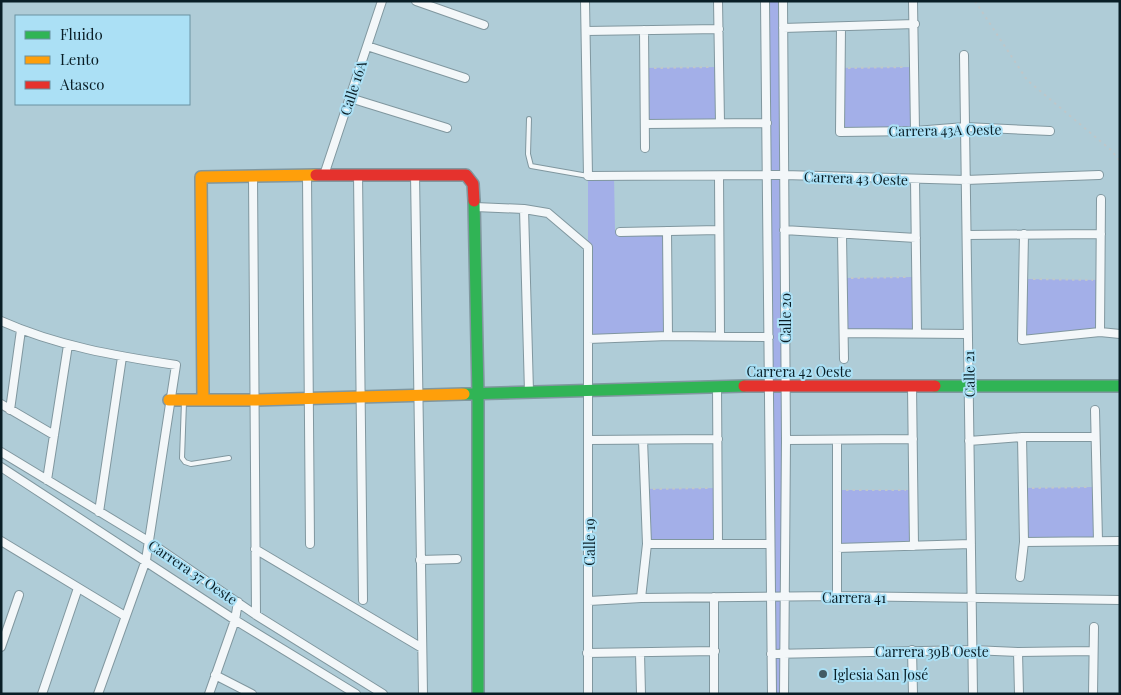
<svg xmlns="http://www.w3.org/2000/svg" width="1121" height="695" font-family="'Playfair Display',serif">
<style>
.green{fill:#a3afe8}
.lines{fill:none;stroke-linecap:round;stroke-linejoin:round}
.lane-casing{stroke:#80979f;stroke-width:6}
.street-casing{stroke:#80979f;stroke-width:10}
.fast-casing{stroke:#80979f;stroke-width:14}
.slow-casing{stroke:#80979f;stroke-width:14}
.jam-casing{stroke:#80979f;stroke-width:14}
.path{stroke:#bec7ca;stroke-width:2;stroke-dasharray:2.5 4;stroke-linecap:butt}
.lane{stroke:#f3f7f9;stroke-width:4}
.street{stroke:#f3f7f9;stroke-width:8}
.fast{stroke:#30b455;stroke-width:11}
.slow{stroke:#ff9f0a;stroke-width:11}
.jam{stroke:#e5322d;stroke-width:11}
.poi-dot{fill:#435b64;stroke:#abe0f5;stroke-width:2}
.labels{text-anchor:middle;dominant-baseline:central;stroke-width:4;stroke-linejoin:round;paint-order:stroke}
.street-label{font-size:14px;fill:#091e26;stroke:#abe0f5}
.poi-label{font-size:14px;fill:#091e26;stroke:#abe0f5;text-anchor:start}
</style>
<rect width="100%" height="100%" fill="#afccd7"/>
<path class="green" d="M765,1H783L784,694H772Z
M719,67L720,123L645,124L644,68Z
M916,67L915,131L840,132L841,68Z
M588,176H614L615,231H667L668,336L588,339Z
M916,277L917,332L844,333L843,278Z
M1024,279L1100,280V332L1022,340Z
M1097,487L1098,541L1024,542L1022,488Z
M718,488V544H647L645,489Z
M837,490H913L914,546L837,548Z"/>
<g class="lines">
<defs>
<path id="lane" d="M529,119L528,154L531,166L588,176
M184,402L182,458L185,462L191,464L229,458"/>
<path id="street" d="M416,1L484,25
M585,1L588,176L784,175L966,180L1099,175
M718,1L720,123
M765,1L772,694
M783,1L786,440L784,694
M913,2L915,131
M841,27L840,132L915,131L965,127L1050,131
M783,28L915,24
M644,30L645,148
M586,31L719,29
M367,46L465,78
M964,55L973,694
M350,98L447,128
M645,124L767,123
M358,174L363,600
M415,174L423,694
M324,175L382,1
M253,176L256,615
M307,176L310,544
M719,176L720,335
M915,180L917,332
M475,207L524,209L548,213L588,247V694
M524,209L529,392
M784,230L916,238
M667,231L668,336
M620,232L719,230
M1024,234L1022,340L1100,332L1120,334
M842,235L844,359
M967,235L1101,234
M1,321C57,346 116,356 176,365L146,560L98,694
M1100,332L1101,199
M844,333L968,334
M588,339L668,336L769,337
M717,386L718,544
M912,386L914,546
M1,404L54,435
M10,410L21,330
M1095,410L1098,541
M588,440L718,439
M786,440L913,439
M969,441L1022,437H1095
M1,452L148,541L256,615L383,694
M1,467L235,620L356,694
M47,480L68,345
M99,512L122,357
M1,541L125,616
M1024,542L1120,541
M647,544H770
M837,548L971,544
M255,549L422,648
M420,560L457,559
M1020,577L1024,542L1022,437
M837,596V440
M714,597V694
M641,598L647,544L643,440
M589,601L641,598L837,596L1120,600
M1,647L19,595
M912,650L913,694
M1018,652L1019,694
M587,653L715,651
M640,653L641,694
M771,654L972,650L1018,652L1093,651
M215,675L252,694
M42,694L78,588
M209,694L235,620L238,602
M1093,694L1094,627"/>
<path id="fast" d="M474,201L478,394V694
M935,386H1120
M464,394L744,386"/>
<path id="slow" d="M203,399L201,177L316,175
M169,400H256L464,394"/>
<path id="jam" d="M316,175H466L473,184L474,201
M744,386H935"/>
</defs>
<use href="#lane" class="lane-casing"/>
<use href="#street" class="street-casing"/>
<use href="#fast" class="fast-casing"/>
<use href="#slow" class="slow-casing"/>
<use href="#jam" class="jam-casing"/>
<path class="path" d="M975,1L1027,80L1111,150L1120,161
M654,68L712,67
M848,68L906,67
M851,278L909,277
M1033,279L1093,280
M1032,488L1090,487
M653,489L708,488
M846,490H906"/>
<use href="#lane" class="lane"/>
<use href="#street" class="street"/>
<use href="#fast" class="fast"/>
<use href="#slow" class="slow"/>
<use href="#jam" class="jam"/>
</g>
<circle class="poi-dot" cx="823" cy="674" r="5"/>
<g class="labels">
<g class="street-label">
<text transform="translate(353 88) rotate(-72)">Calle 16A</text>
<text transform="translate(945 130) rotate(-1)">Carrera 43A Oeste</text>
<text transform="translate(856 178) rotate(2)">Carrera 43 Oeste</text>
<text transform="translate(785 318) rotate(-90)">Calle 20</text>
<text x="799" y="371">Carrera 42 Oeste</text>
<text transform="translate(969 374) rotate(-91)">Calle 21</text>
<text transform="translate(589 542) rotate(-90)">Calle 19</text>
<text transform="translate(193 572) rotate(34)">Carrera 37 Oeste</text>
<text x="854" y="597">Carrera 41</text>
<text x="932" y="651">Carrera 39B Oeste</text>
</g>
<g class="poi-label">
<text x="833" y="674">Iglesia San José</text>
</g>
</g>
<rect width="1121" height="695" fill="none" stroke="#091e26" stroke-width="5"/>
<rect x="15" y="15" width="175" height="90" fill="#abe0f5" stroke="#6a92a2"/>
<rect x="25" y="31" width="25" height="8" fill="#30b455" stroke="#6a92a2"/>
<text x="60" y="40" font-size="15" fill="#091e26">Fluido</text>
<rect x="25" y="56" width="25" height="8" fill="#ff9f0a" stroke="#6a92a2"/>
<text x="60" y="65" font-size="15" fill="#091e26">Lento</text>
<rect x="25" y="81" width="25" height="8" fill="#e5322d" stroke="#6a92a2"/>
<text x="60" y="90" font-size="15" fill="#091e26">Atasco</text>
</svg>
